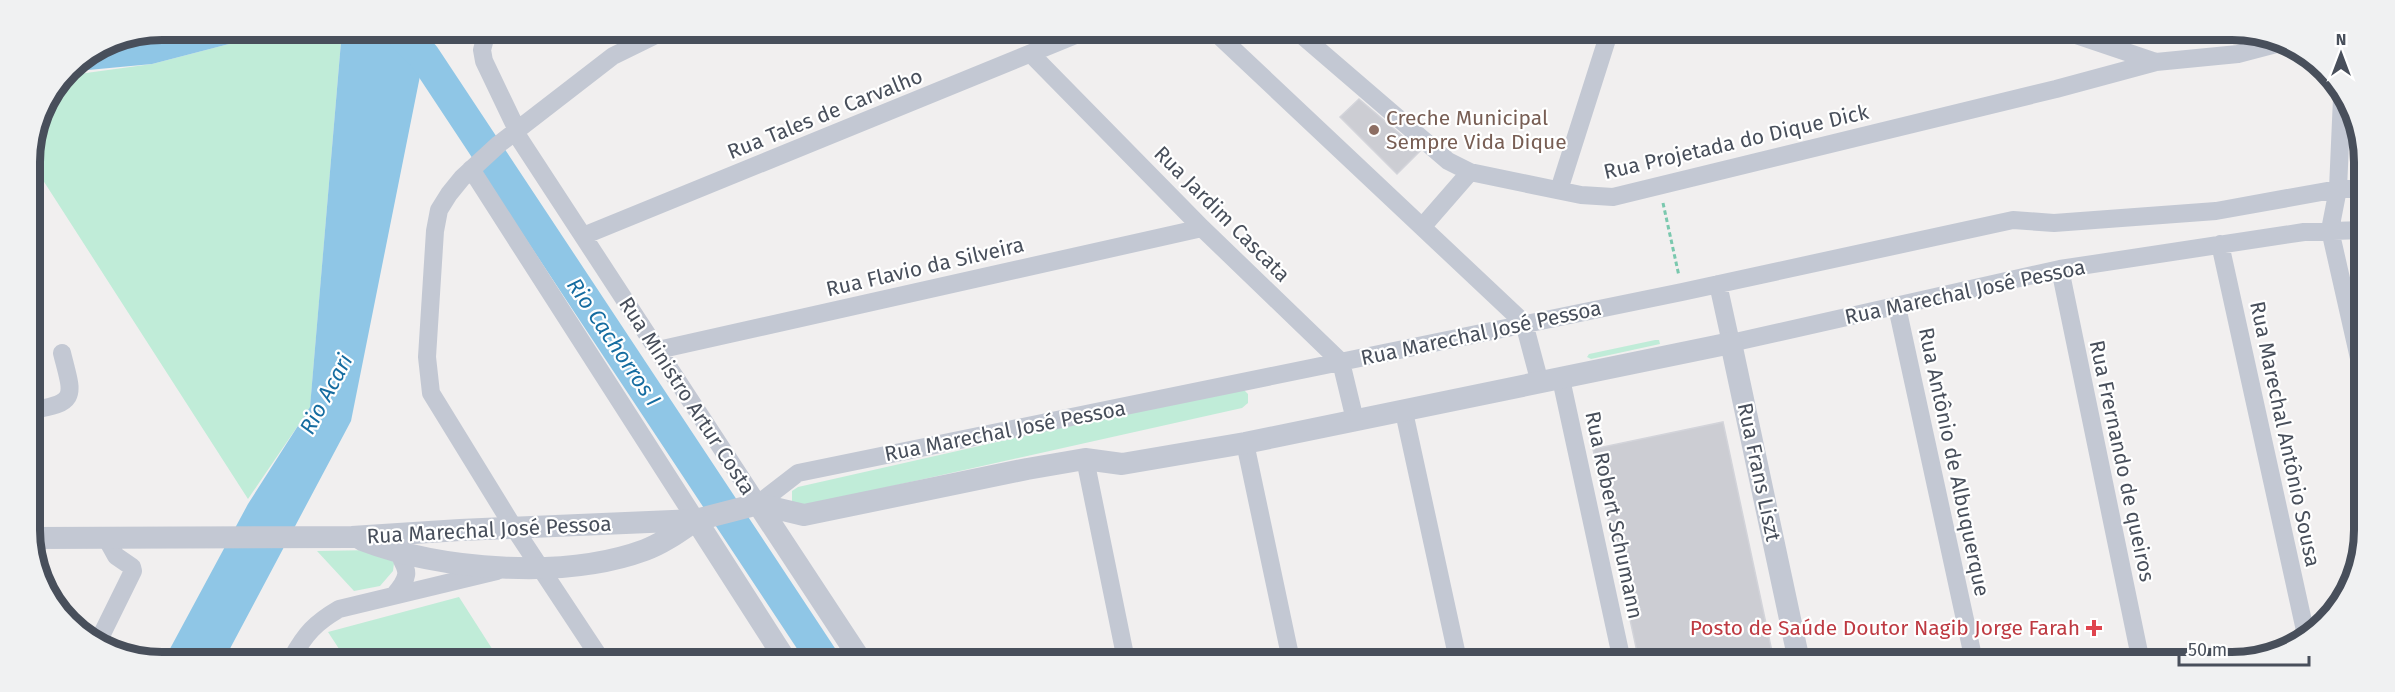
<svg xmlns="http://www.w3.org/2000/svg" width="2395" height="692" font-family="'Fira Sans',sans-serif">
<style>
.green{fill:#c0ecd8}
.water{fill:#8fc6e6}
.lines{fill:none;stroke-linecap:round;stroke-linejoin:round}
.river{stroke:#8fc6e6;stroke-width:32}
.building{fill:#cccdd3;stroke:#d3d4da;stroke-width:1.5}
.path{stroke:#7ac8ae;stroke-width:3;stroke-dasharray:4.5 3;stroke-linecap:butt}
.minor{stroke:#c3c8d3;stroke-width:18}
.tertiary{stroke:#c3c8d3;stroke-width:22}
.education-dot{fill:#8d6e63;stroke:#fff;stroke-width:2}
.health-dot{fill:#e0444e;stroke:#fff;stroke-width:2}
.labels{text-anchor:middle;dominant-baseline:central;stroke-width:4.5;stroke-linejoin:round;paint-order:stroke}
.street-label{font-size:21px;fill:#484f5b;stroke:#fff}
.education-label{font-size:21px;fill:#785e54;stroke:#fff;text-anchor:start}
.health-label{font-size:21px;fill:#be3a42;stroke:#fff;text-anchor:end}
.water-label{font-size:22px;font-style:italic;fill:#156ca0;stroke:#fff}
.rim{fill:none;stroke:#484f5b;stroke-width:8}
</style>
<rect width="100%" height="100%" fill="#f1efef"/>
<path class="green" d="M283,30H342L310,408L248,499L30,160V154L40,112L64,76L152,64Z
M1655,340H1659L1660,344L1591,359L1587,357L1589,354Z
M1236,388L1243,389L1248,394V403L1242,408L803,506L792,502V491L798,487Z
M375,550L387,554L394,563L393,571L380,586L354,591L317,551Z
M459,597L498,658H345L328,632Z"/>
<path class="water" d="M163,30H283L152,64L67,72L112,40Z
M342,30L429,31L351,421L225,658H165L248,504L310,407Z"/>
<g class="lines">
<path class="river" d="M398,30L424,56L823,659"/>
</g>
<path class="building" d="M1359,99L1420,151L1397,174L1340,117Z
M1723,422L1774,661H1639L1593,449Z"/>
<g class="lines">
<path class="path" d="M1663,203L1679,276"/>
<path class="minor" d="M487,31L482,50L484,61L517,130
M1215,32L1524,323L1540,383
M1298,32L1448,161L1470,172L1581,195L1613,197L2056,89L2156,62L2238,54L2280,43
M2073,34L2156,62
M1031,54L1202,228L1341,362L1355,420
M2342,98L2338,189L2330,230L2361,367
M515,132L758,504L798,473L1682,292L2013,220L2054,223L2216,211L2338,189H2362
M471,169L696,520
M1559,190L1609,33
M1423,226L1470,172
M583,236L1083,32
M2220,244L2306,635
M2060,269L2141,662
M1718,284L1731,343L2060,269L2304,232L2362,230
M1897,307L1974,661
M658,350L1202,228
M1561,379L1622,661
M32,410C80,403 72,394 62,353
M1404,412L1458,660
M1245,443L1291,660
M1085,459L1126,660
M395,594C418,567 399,568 398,545
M99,640L133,571L132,567L116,556L106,538
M292,658C305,634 315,623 339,609L497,571
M600,658L514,528L431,393L427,357L435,231L439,210L449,194L462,178L499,144L613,56L664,31"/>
<path class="tertiary" d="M758,504L860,659
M696,520L785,659
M32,538L352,537L460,530L696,520L758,504L804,515L1027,469L1085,459L1122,464L1245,443L1731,343L1799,661
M362,540C441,570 564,580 645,550C664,543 680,531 696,520"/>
</g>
<circle class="education-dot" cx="1374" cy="130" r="6"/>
<path class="health-dot" d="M2091 619h6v6h6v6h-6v6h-6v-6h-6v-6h6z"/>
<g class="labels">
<g class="street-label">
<text transform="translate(825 114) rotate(-22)">Rua Tales de Carvalho</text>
<text transform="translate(1736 142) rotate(-13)">Rua Projetada do Dique Dick</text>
<text transform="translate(1222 214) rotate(45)">Rua Jardim Cascata</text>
<text transform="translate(925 267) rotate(-13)">Rua Flavio da Silveira</text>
<text transform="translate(1965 292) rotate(-12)">Rua Marechal José Pessoa</text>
<text transform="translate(1481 333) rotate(-12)">Rua Marechal José Pessoa</text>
<text transform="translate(687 396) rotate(57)">Rua Ministro Artur Costa</text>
<text transform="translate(1005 431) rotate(-11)">Rua Marechal José Pessoa</text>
<text transform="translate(2285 434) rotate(78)">Rua Marechal Antônio Sousa</text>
<text transform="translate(2122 461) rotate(78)">Rua Frernando de queiros</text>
<text transform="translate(1954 462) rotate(78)">Rua Antônio de Albuquerque</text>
<text transform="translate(1759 472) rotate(78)">Rua Frans Liszt</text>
<text transform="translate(1614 515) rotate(78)">Rua Robert Schumann</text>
<text transform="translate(489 530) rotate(-3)">Rua Marechal José Pessoa</text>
</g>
<g class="education-label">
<text x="1386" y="118">Creche Municipal<tspan x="1386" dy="24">Sempre Vida Dique</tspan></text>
</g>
<g class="health-label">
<text x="2080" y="628">Posto de Saúde Doutor Nagib Jorge Farah</text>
</g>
<g class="water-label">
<text transform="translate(614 342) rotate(56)">Rio Cachorros I</text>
<text transform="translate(326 394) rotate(-62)">Rio Acari</text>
</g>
</g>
<path d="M0 0H2395V692H0ZM162 40H2232A122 122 0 0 1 2354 162V530A122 122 0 0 1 2232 652H162A122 122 0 0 1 40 530V162A122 122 0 0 1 162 40Z" fill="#f0f1f2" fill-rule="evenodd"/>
<path class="rim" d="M162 40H2232A122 122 0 0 1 2354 162V530A122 122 0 0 1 2232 652H162A122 122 0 0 1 40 530V162A122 122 0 0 1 162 40Z"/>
<g transform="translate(2341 54)" stroke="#ffffff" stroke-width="4.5" paint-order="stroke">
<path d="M0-4.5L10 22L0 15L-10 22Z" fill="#484f5b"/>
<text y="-9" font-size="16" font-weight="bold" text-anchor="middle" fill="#484f5b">N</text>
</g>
<path d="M2179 656v9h130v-9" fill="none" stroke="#484f5b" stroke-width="3"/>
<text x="2188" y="656" font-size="18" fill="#484f5b" stroke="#ffffff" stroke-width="4.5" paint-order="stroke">50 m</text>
</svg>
